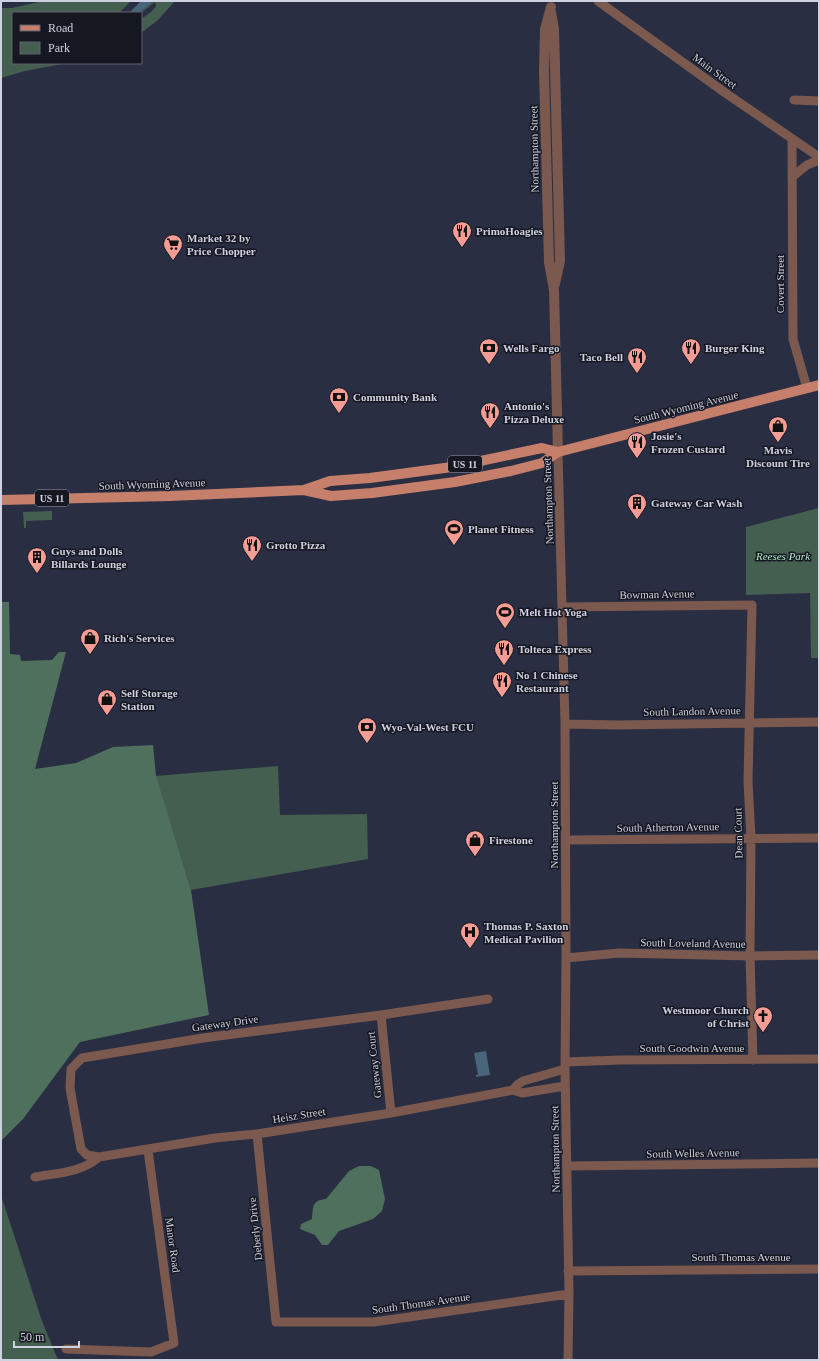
<svg xmlns="http://www.w3.org/2000/svg" width="820" height="1361" font-family="'Times New Roman',serif">
<style>
.green{fill:#445e4f}
.forest{fill:#4f705c}
.water{fill:#47657b}
.lines{fill:none;stroke-linecap:round;stroke-linejoin:round}
.minor{stroke:#7b594e;stroke-width:9}
.tertiary{stroke:#7b594e;stroke-width:10}
.primary{stroke:#c57f6a;stroke-width:10}
.labels{text-anchor:middle;dominant-baseline:central;stroke-width:3;stroke-linejoin:round;paint-order:stroke}
.shield{fill:#151721;stroke:#9699a6;stroke-width:1}
.shield-label{font-size:10px;font-weight:bold;fill:#ced1df}
.street-label{font-size:11px;fill:#ced1df;stroke:#151721}
.poi-label{font-size:11px;font-weight:bold;fill:#ced1df;stroke:#151721;text-anchor:start}
.park-label{font-size:11px;font-style:italic;fill:#afecc8;stroke:#151721}
</style>
<rect width="100%" height="100%" fill="#2a2e43"/>
<path class="green" d="M43,1H131L119,13H13V63H68L25,71L1,78V8H12Z
M153,1H175L158,20L141,33V19L151,12L156,6L155,2L141,13H139Z
M819,508V658H811L810,593L746,595V527Z
M52,511V520L26,521V528H24L23,512Z
M278,766L280,815L367,814L368,859L191,890L155,776Z
M1,1195L42,1321L58,1360H1Z"/>
<path class="forest" d="M1,602H9L10,654L20,655L21,661L52,660L59,652H66L35,769L76,763L113,747L153,745L156,776L191,890L209,1015L80,1042L23,1119L1,1141Z
M359,1166H371L379,1170L385,1199L382,1211L373,1219L339,1231L328,1245H322L315,1235L300,1229L301,1224L312,1219C313,1207 312,1200 326,1199L349,1171Z"/>
<path class="water" d="M141,1H153L139,13H129Z
M486,1051L490,1075L476,1077V1075L478,1074L474,1053Z"/>
<g class="lines">
<path class="minor" d="M598,1L724,92L819,157
M794,100L819,101
M792,140L793,339L807,388
M792,177L807,165L819,160
M558,452L565,724L566,958L565,1069L569,1294L568,1360
M563,607L752,605L748,781L751,838L750,956L753,1060
M565,724L618,725L819,722
M566,840L819,838
M566,958L619,953L750,956L819,955
M381,1015L391,1113
M565,1062L620,1060L819,1059
M513,1090L522,1093L565,1086
M257,1134L276,1322H374L569,1294
M99,1157L87,1155L81,1149L70,1088L71,1069L82,1058L203,1038L381,1015L488,999
M567,1166L819,1163
M35,1177C57,1173 81,1173 99,1157L215,1138L257,1134L391,1113L513,1090L517,1085L523,1081L565,1069
M568,1271L819,1269
M66,1349L151,1352L174,1343L148,1150"/>
<path class="tertiary" d="M551,7L545,29L544,71L549,262L554,290L558,452
M551,12L554,29L560,261L555,284"/>
<path class="primary" d="M304,490L330,481L370,478L452,467L542,448L558,452
M1,500L170,496L304,490L331,496L372,493L455,482L511,471L542,463L558,452L819,385"/>
</g>
<defs>
<symbol id="restaurant-pin" viewBox="-11 -11 22 30"><path d="M0 17L-7.5 6A9.5 9.5 0 1 1 7.5 6Z" fill="#f59c94" stroke="#151721"/><path d="M-5-6h1v4h1v-4h1v4h1v-4h1v5L-1.5 .5V6h-2V.5L-5-1ZM5-6V6H3V1.5H1.5Q1.5-4 5-6Z" fill="#111"/></symbol>
<symbol id="supermarket-pin" viewBox="-11 -11 22 30"><path d="M0 17L-7.5 6A9.5 9.5 0 1 1 7.5 6Z" fill="#f59c94" stroke="#151721"/><path d="M-6-5.5h2.5l.6 2H6L4.5 2H-2.5L-4.4-4H-6ZM-1.5 3.2a1.3 1.3 0 1 0 .1 0ZM3 3.2a1.3 1.3 0 1 0 .1 0Z" fill="#111"/></symbol>
<symbol id="bank-pin" viewBox="-11 -11 22 30"><path d="M0 17L-7.5 6A9.5 9.5 0 1 1 7.5 6Z" fill="#f59c94" stroke="#151721"/><path d="M-6-4H6V4H-6ZM0-2.3a2.3 2.3 0 1 0 0 4.6a2.3 2.3 0 1 0 0-4.6Z" fill="#111"/></symbol>
<symbol id="shop-pin" viewBox="-11 -11 22 30"><path d="M0 17L-7.5 6A9.5 9.5 0 1 1 7.5 6Z" fill="#f59c94" stroke="#151721"/><path d="M-5-2.5h2.3a2.7 3.5 0 0 1 5.4 0H5L5.5 6h-11ZM-1.5-2.5h3a1.5 2.3 0 0 0-3 0Z" fill="#111"/></symbol>
<symbol id="building-pin" viewBox="-11 -11 22 30"><path d="M0 17L-7.5 6A9.5 9.5 0 1 1 7.5 6Z" fill="#f59c94" stroke="#151721"/><path d="M-4-6H4V6H1V3H-1V6H-4ZM-2.5-4.3h1.7v1.8h-1.7ZM.8-4.3h1.7v1.8H.8ZM-2.5-1h1.7V.8h-1.7ZM.8-1h1.7V.8H.8Z" fill="#111"/></symbol>
<symbol id="stadium-pin" viewBox="-11 -11 22 30"><path d="M0 17L-7.5 6A9.5 9.5 0 1 1 7.5 6Z" fill="#f59c94" stroke="#151721"/><path d="M0-5a6.5 5 0 1 0 0 10a6.5 5 0 1 0 0-10ZM-3.5-1.8h7v3.6h-7Z" fill="#111"/></symbol>
<symbol id="hospital-pin" viewBox="-11 -11 22 30"><path d="M0 17L-7.5 6A9.5 9.5 0 1 1 7.5 6Z" fill="#f59c94" stroke="#151721"/><path d="M-5-5h3v3.5h4V-5h3V5h-3V1.5h-4V5h-3Z" fill="#111"/></symbol>
<symbol id="church-pin" viewBox="-11 -11 22 30"><path d="M0 17L-7.5 6A9.5 9.5 0 1 1 7.5 6Z" fill="#f59c94" stroke="#151721"/><path d="M-1.2-6h2.4v3.5h3.3v2.4h-3.3V6h-2.4V-.1h-3.3v-2.4h3.3Z" fill="#111"/></symbol>
</defs>
<g fill-rule="evenodd">
<use href="#restaurant-pin" x="451" y="220" width="22" height="30"/>
<use href="#supermarket-pin" x="162" y="233" width="22" height="30"/>
<use href="#bank-pin" x="478" y="337" width="22" height="30"/>
<use href="#restaurant-pin" x="680" y="337" width="22" height="30"/>
<use href="#restaurant-pin" x="626" y="346" width="22" height="30"/>
<use href="#bank-pin" x="328" y="386" width="22" height="30"/>
<use href="#restaurant-pin" x="479" y="401" width="22" height="30"/>
<use href="#shop-pin" x="767" y="415" width="22" height="30"/>
<use href="#restaurant-pin" x="626" y="431" width="22" height="30"/>
<use href="#building-pin" x="626" y="492" width="22" height="30"/>
<use href="#stadium-pin" x="443" y="518" width="22" height="30"/>
<use href="#restaurant-pin" x="241" y="534" width="22" height="30"/>
<use href="#building-pin" x="26" y="546" width="22" height="30"/>
<use href="#stadium-pin" x="494" y="601" width="22" height="30"/>
<use href="#shop-pin" x="79" y="627" width="22" height="30"/>
<use href="#restaurant-pin" x="493" y="638" width="22" height="30"/>
<use href="#restaurant-pin" x="491" y="670" width="22" height="30"/>
<use href="#shop-pin" x="96" y="688" width="22" height="30"/>
<use href="#bank-pin" x="356" y="716" width="22" height="30"/>
<use href="#shop-pin" x="464" y="829" width="22" height="30"/>
<use href="#hospital-pin" x="459" y="921" width="22" height="30"/>
<use href="#church-pin" x="752" y="1005" width="22" height="30"/>
</g>
<g class="labels">
<g class="shield">
<rect x="448" y="456" width="34" height="16" rx="3"/>
<rect x="35" y="490" width="34" height="16" rx="3"/>
</g>
<g class="shield-label">
<text x="465" y="464">US 11</text>
<text x="52" y="498">US 11</text>
</g>
<g class="street-label">
<text transform="translate(715 71) rotate(36)">Main Street</text>
<text transform="translate(534 149) rotate(-91)">Northampton Street</text>
<text transform="translate(780 284) rotate(-90)">Covert Street</text>
<text transform="translate(686 407) rotate(-14)">South Wyoming Avenue</text>
<text transform="translate(152 484) rotate(-2)">South Wyoming Avenue</text>
<text transform="translate(548 501) rotate(-92)">Northampton Street</text>
<text transform="translate(657 594) rotate(-1)">Bowman Avenue</text>
<text transform="translate(692 711) rotate(-1)">South Landon Avenue</text>
<text transform="translate(554 825) rotate(-90)">Northampton Street</text>
<text transform="translate(668 827) rotate(-1)">South Atherton Avenue</text>
<text transform="translate(738 833) rotate(-91)">Dean Court</text>
<text transform="translate(693 943) rotate(1)">South Loveland Avenue</text>
<text transform="translate(225 1023) rotate(-8)">Gateway Drive</text>
<text x="692" y="1048">South Goodwin Avenue</text>
<text transform="translate(374 1065) rotate(-96)">Gateway Court</text>
<text transform="translate(299 1115) rotate(-9)">Heisz Street</text>
<text transform="translate(555 1149) rotate(-91)">Northampton Street</text>
<text transform="translate(693 1153) rotate(-1)">South Welles Avenue</text>
<text transform="translate(255 1229) rotate(-96)">Deberly Drive</text>
<text transform="translate(173 1245) rotate(82)">Manor Road</text>
<text x="741" y="1257">South Thomas Avenue</text>
<text transform="translate(421 1303) rotate(-8)">South Thomas Avenue</text>
</g>
<g class="poi-label">
<text x="476" y="231">PrimoHoagies</text>
<text x="187" y="238">Market 32 by<tspan x="187" dy="13">Price Chopper</tspan></text>
<text x="503" y="348">Wells Fargo</text>
<text x="705" y="348">Burger King</text>
<text x="623" y="357" text-anchor="end">Taco Bell</text>
<text x="353" y="397">Community Bank</text>
<text x="504" y="406">Antonio's<tspan x="504" dy="13">Pizza Deluxe</tspan></text>
<text x="651" y="436">Josie's<tspan x="651" dy="13">Frozen Custard</tspan></text>
<text x="778" y="450" text-anchor="middle">Mavis<tspan x="778" dy="13">Discount Tire</tspan></text>
<text x="651" y="503">Gateway Car Wash</text>
<text x="468" y="529">Planet Fitness</text>
<text x="266" y="545">Grotto Pizza</text>
<text x="51" y="551">Guys and Dolls<tspan x="51" dy="13">Billards Lounge</tspan></text>
<text x="519" y="612">Melt Hot Yoga</text>
<text x="104" y="638">Rich's Services</text>
<text x="518" y="649">Tolteca Express</text>
<text x="516" y="675">No 1 Chinese<tspan x="516" dy="13">Restaurant</tspan></text>
<text x="121" y="693">Self Storage<tspan x="121" dy="13">Station</tspan></text>
<text x="381" y="727">Wyo-Val-West FCU</text>
<text x="489" y="840">Firestone</text>
<text x="484" y="926">Thomas P. Saxton<tspan x="484" dy="13">Medical Pavilion</tspan></text>
<text x="749" y="1010" text-anchor="end">Westmoor Church<tspan x="749" dy="13">of Christ</tspan></text>
</g>
<g class="park-label">
<text x="783" y="556">Reeses Park</text>
</g>
</g>
<rect width="820" height="1361" fill="none" stroke="#ced1df" stroke-width="4"/>
<rect x="12" y="12" width="130" height="52" fill="#151721" stroke="#5f616d"/>
<rect x="20" y="25" width="20" height="6" fill="#c57f6a" stroke="#5f616d"/>
<text x="48" y="32" font-size="12" fill="#ced1df">Road</text>
<rect x="20" y="42" width="20" height="12" fill="#445e4f" stroke="#5f616d"/>
<text x="48" y="52" font-size="12" fill="#ced1df">Park</text>
<path d="M14 1341v6h65v-6" fill="none" stroke="#ced1df" stroke-width="2"/>
<text x="20" y="1341" font-size="12" fill="#ced1df" stroke="#151721" stroke-width="3" paint-order="stroke">50 m</text>
</svg>
